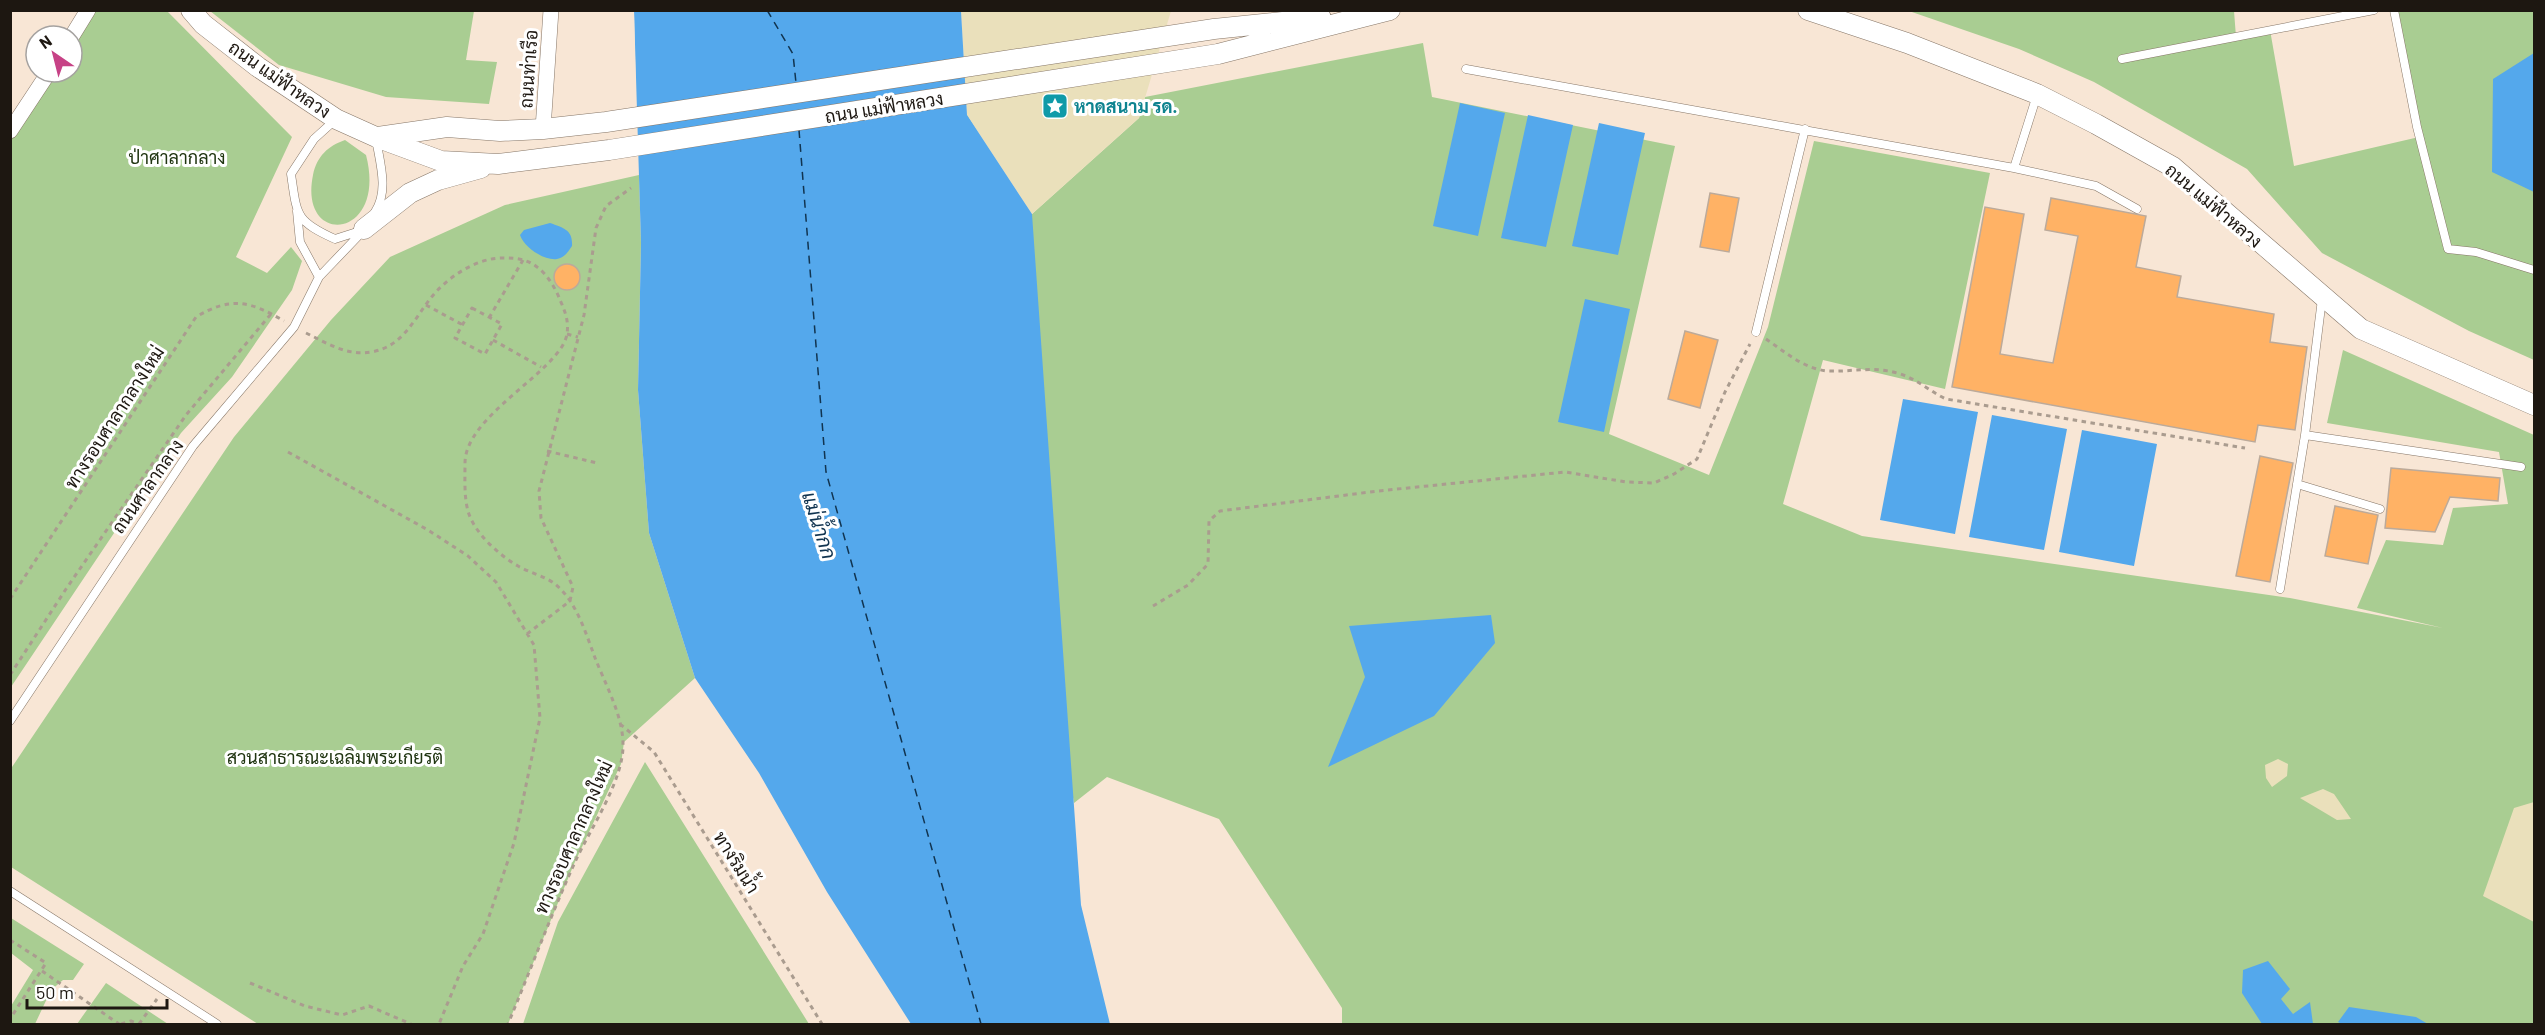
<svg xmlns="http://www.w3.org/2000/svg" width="2545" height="1035" font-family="Barlow,Sarabun,sans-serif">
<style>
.green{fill:#a9cd92}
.sand{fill:#eae0bb}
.water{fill:#54a8ec}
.pier{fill:#f8e6d5}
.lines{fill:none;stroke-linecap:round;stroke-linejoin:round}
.ferry{stroke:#113450;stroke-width:1.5;stroke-dasharray:8 6;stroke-linecap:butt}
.building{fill:#ffb265;stroke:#bcaa9a;stroke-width:1.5}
.service-casing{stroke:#867667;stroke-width:9}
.minor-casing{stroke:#867667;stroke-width:16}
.tertiary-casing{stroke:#867667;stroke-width:21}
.path{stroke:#aa9c8f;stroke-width:3;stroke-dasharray:4.5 4.5;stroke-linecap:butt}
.service{stroke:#fff;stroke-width:8}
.minor{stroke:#fff;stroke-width:15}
.tertiary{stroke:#fff;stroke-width:20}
.labels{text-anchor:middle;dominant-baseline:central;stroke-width:6;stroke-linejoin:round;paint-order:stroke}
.street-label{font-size:18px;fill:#1d1711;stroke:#fff}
.culture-label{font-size:18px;font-weight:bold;fill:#0d838f;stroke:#fff;text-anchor:start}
.park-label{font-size:18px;fill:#203511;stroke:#fff}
.water-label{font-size:20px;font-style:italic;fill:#113450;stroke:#fff}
</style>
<rect width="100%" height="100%" fill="#f8e6d5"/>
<path class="green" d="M88,11H167L292,137L236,257L267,273L291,247L302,261L292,290L232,377L181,433L11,687V131L49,72H72V36Z
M210,11H474L466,60L497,62L489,104L386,97L279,65Z
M1909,11H2234L2236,37L2270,30L2294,166L2419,137L2394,11H2534V360L2469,331L2322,253L2247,169L2094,82L2019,49Z
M1423,43L1432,97L1675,146L1609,434L1709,475L1768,327L1814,141L1990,173L1945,389L1823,360L1783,504L1862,536L2290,598L2443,628L2357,608L2386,540L2443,545L2453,508L2508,504L2499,452L2327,423L2343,350L2534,435V1024H1342V1008L1219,819L1107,777L1074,803L1051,671L967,115L1032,221V214L1139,118L1145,97Z
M345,140L366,155C388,240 298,248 313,175C317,156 328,146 345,140Z
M639,175L641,243L638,390L649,533L695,678L624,742L621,764L574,864L508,1024H258L11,867L10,770L234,437L331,320L390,257L505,205Z
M645,762L809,1024H523L558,922Z
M11,918L84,964L73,980H63L51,990L35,1024H11V1006L33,970L11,953Z
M106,983L168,1024H77Z"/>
<path class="sand" d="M961,11H1171L1139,118L1032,214L967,115Z
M2278,759L2288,764L2287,776L2272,787L2266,778L2265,765Z
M2323,789L2334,794L2351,819L2337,820L2300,798Z
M2534,802V922L2483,896L2514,808Z"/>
<path class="water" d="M634,11H961L967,115L1032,214L1081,905L1110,1024H911L827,892L759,773L695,678L649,533L638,390L641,243Z
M2534,53V192L2492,172L2493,79Z
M1460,103L1505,113L1478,236L1433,226Z
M1528,115L1573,125L1546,247L1501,238Z
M1599,123L1645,133L1618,255L1572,246Z
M550,223C564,228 573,230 572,246C568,252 564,258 557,259C544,261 524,247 520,235L524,230Z
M1585,299L1630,309L1604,432L1558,422Z
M1903,399L1978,412L1955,534L1880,520Z
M1992,415L2067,429L2044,550L1969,537Z
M2082,430L2157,444L2134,566L2059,552Z
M1491,615L1495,643L1434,716L1328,767L1365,677L1349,626Z
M2268,961L2290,989L2281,999L2293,1014L2310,1002L2313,1024H2262L2242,993L2243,970Z
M2349,1007L2416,1017L2428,1024H2342L2338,1022Z"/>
<path class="pier" d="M631,10L634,11L636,99H633Z"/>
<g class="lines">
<path class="ferry" d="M767,10L793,54L796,83
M799,130L826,472L981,1024"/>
</g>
<path class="building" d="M1710,193L1739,198L1729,252L1700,247Z
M2051,198L2146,216L2136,267L2181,276L2177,297L2274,314L2270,342L2307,347L2295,430L2258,425L2255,442L1952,387L1985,207L2024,214L2000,354L2053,363L2078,236L2045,230Z
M554 277a13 13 0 1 1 26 0a13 13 0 1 1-26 0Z
M1685,331L1718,340L1700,408L1668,399Z
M2260,456L2293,463L2270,582L2236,576Z
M2391,468L2500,478L2498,501L2450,497L2435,532L2385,528Z
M2335,506L2378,515L2368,564L2325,556Z"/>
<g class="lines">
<defs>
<path id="service" d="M2394,10L2417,127L2448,249L2476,252L2534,270
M2122,59L2374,10
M1466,69L2014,168L2096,186L2137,209
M335,120L314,139L291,174C297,215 295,221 335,239L360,231
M2014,168L2037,95
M297,211L300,242L319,277
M375,212C389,191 380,163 376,139
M2322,299L2305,435L2521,467
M1756,332L1805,129
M2297,484L2380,509
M2280,589L2305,435
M10,721L193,446L294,327L319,277L364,230
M10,891L217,1024"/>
<path id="minor" d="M72,36L88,10
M543,129L551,10
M10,131L49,72"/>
<path id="tertiary" d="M191,10L203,24L258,67L336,119L376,137L441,161L498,164L609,150L1218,54L1390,10
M1808,10L1907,43L2037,94L2096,124L2173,167L2361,329L2534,405
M378,137L447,127L500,131L543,129L606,122L1214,29L1321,18
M364,229L410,193L438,180L481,168"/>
</defs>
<use href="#service" class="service-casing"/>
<use href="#minor" class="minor-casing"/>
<use href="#tertiary" class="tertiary-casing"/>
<path class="path" d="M426,305L463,325
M472,308L502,324L485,354L455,338Z
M489,318L523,260
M306,333C327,343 346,356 371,352C402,347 413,321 430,299C446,278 477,257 504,258C516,258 527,259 537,267C547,274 556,289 560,300C565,311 569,321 567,334C561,371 464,415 465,464C465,478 464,497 468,511C474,533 499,555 518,566C530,573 545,576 555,584C576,601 585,631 594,655C604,682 623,715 623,744C624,780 590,829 575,862C551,915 530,971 508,1024
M567,334L578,337
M1766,339C1785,352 1804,369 1828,371C1852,372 1873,366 1897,373C1916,378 1929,391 1946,399L2245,448
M493,340L541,367
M547,451L597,463
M288,452L428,530L468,556L496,582L534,645L540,718L514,843L483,934L463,966L439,1024
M10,599L196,317C231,296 250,301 284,321
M1153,606L1188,585L1208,564L1209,521L1220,511L1378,491L1565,472L1626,482L1654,483L1674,474L1697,459L1725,392L1750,344
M527,634L570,601L573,587L541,518L539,491L584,315L596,228L606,206L631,188
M10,675L66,589L186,415L271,314
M620,724L654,752L822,1024
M10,940L46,963L10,1019
M42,971L119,1024
M250,983L305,1006L342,1015L369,1006L411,1024
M121,1024L131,1021L139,1024
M139,1024L157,999"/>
<use href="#service" class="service"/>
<use href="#minor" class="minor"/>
<use href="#tertiary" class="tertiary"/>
</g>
<defs>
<symbol id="sight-square" viewBox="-11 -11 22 22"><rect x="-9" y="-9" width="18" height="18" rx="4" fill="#0f9aa8" stroke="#fff"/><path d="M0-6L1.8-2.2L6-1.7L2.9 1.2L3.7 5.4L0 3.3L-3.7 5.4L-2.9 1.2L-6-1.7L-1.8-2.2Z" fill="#fff"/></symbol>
</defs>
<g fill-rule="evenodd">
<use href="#sight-square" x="1040" y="91" width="30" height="30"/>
</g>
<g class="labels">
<g class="street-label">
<text transform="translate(528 69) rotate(-86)">ถนนท่าเรือ</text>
<text transform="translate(280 79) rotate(35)">ถนน แม่ฟ้าหลวง</text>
<text transform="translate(884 107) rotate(-9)">ถนน แม่ฟ้าหลวง</text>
<text transform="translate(2214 205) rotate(40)">ถนน แม่ฟ้าหลวง</text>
<text transform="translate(114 417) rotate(-57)">ทางรอบศาลากลางใหม่</text>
<text transform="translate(147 486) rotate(-55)">ถนนศาลากลาง</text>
<text transform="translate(573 837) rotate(-66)">ทางรอบศาลากลางใหม่</text>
<text transform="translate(737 862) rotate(58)">ทางริมน้ำ</text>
</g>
<g class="culture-label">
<text x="1074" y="106">หาดสนาม รด.</text>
</g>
<g class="park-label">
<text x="177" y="157">ป่าศาลากลาง</text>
<text x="335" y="757">สวนสาธารณะเฉลิมพระเกียรติ</text>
</g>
<g class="water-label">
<text transform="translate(820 525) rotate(72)">แม่น้ำกก</text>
</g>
</g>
<rect width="2545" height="1035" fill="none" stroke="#1d1711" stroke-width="24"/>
<g transform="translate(54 54) rotate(325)"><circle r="28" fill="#ffffff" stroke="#a5a2a0" stroke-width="1.5"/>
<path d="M0-4.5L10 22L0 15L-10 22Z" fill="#c74286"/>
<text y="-9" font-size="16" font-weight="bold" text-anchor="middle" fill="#1d1711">N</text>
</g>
<path d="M27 999v9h140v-9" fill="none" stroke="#1d1711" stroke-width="3"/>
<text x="36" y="999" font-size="18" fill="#1d1711" stroke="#ffffff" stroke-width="4.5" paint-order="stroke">50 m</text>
</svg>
